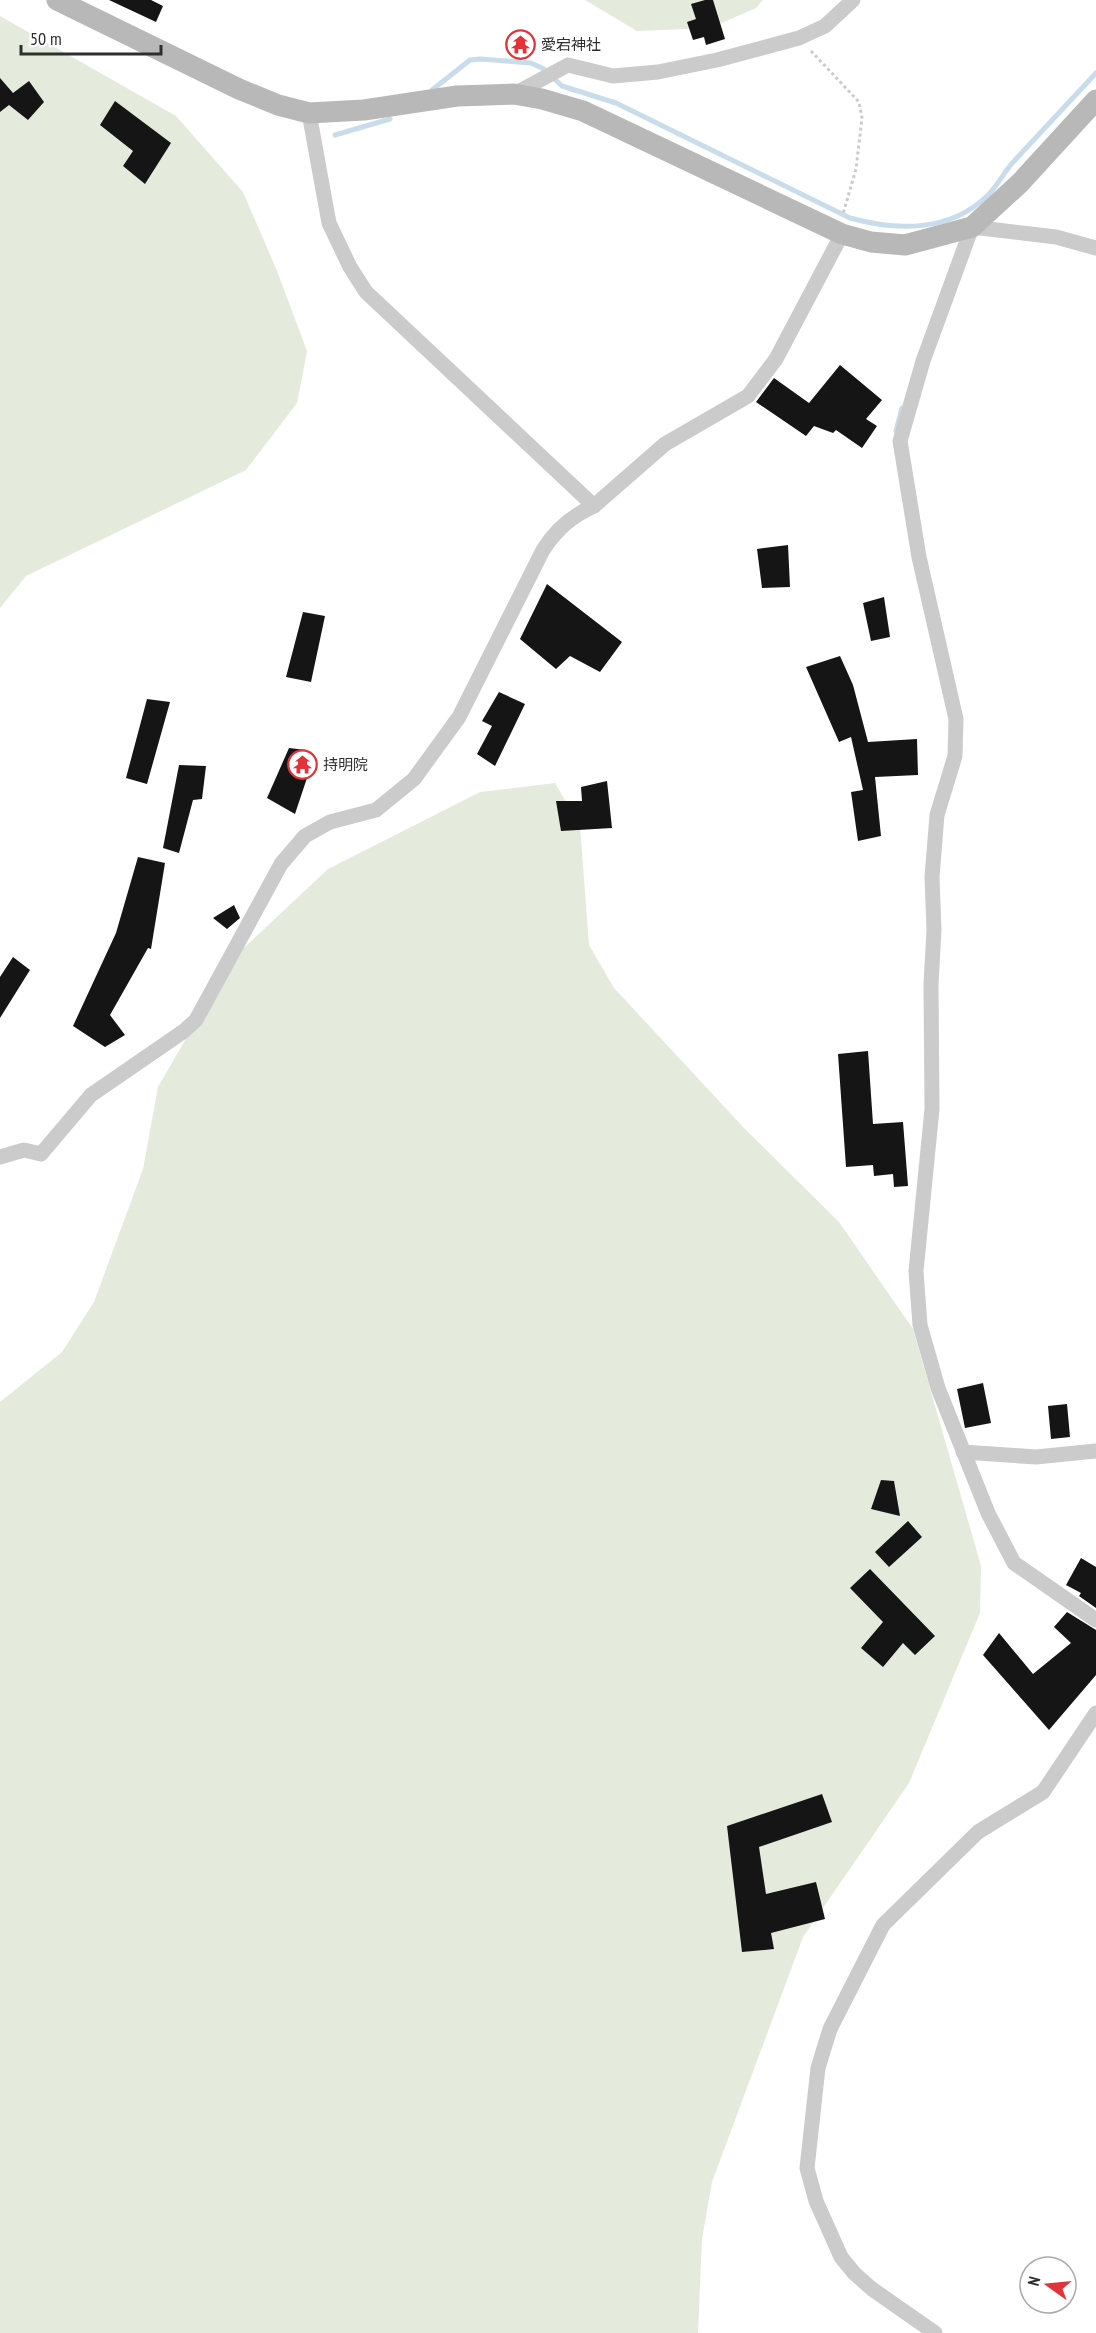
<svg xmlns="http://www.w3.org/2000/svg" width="1096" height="2333" font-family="'PT Sans Narrow','Noto Sans JP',sans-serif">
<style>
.green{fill:#e4ebdc}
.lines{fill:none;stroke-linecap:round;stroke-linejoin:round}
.stream{stroke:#c9dceb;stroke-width:5}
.building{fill:#151515}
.path{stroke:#cbcbcb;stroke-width:3;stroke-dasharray:3 3;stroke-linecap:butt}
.street{stroke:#cbcbcb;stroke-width:15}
.secondary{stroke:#b8b8b8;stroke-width:21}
.labels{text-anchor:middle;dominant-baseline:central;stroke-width:6;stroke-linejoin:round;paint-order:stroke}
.poi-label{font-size:15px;fill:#2e2e2e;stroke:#fff;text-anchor:start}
</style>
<rect width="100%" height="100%" fill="#fff"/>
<path class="green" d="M585,0H763L756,8L710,28L637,31Z
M0,16L176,116L243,192L277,271L307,351L297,403L246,470L26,576L0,608Z
M555,783L580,826L589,945L614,988L744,1128L839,1222L913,1329L981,1566L980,1613L909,1783L803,1937L712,2182L702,2239L698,2333H0V1402L62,1352L94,1302L143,1169L158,1087L232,959L328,869L480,792Z"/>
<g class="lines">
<path class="stream" d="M432,90L470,60L480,59L531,63L544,69L562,86L616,103L850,218C897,231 950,232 987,196C998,186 1004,171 1015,160C1042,131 1069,102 1096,73
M335,135L390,119
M896,431L902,408"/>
</g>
<path class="building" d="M109,0H151L163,6L156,22Z
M705,0H713L725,39L706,45L704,37L693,40L687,22L696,19L691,4Z
M0,78L13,93L29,81L44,102L28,120L9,105L0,112Z
M115,101L171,143L145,184L123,166L133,151L100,125Z
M840,365L882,400L866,419L877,426L862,448L836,430L833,433L814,426L806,436L756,402L774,378L809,403Z
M788,545L790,587L762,588L757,549Z
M547,584L622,642L600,672L570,656L556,669L520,639Z
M884,597L890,637L871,641L863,603Z
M303,612L325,616L311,682L286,677Z
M840,656L853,685L868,742L917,739L918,775L875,777L881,836L858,841L851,792L863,790L851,737L839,742L806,667Z
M499,692L525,704L495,766L477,754L492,726L482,721Z
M147,699L170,702L147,784L126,778Z
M289,748L306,750L304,758L313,760L295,814L267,798Z
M179,765L206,766L202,799L193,800L179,853L163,848Z
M607,781L612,828L561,831L556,801H582L581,787Z
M138,857L165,863L151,949L148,948L110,1015L125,1035L105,1047L73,1026L116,933Z
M234,905L240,918L227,929L213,918Z
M13,957L30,970L0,1018V977Z
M868,1051L873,1124L903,1122L908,1186L894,1187L893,1174L874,1176L873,1165L846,1167L838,1054Z
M983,1383L991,1423L965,1428L957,1389Z
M1067,1404L1070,1437L1051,1439L1048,1406Z
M881,1480L894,1481L900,1516L871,1509Z
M908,1521L922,1537L889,1567L875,1552Z
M1081,1558L1096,1567V1608L1079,1596L1081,1593L1066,1585Z
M870,1569L935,1636L915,1655L903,1643L883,1667L861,1648L883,1622L850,1588Z
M1067,1612L1096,1630V1675L1049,1730L983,1655L999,1633L1033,1674L1071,1643L1054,1627Z
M822,1794L832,1822L759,1847L766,1894L816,1882L825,1919L771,1933L774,1949L742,1952L727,1826Z"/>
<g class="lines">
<path class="path" d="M811,51L859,102L862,118L856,169L843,214"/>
<path class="street" d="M514,94L568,65L613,76L658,72L717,60L799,38L825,26L853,0
M309,113L329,223L350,267L366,292L594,506
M1096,248L1056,237L972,227L923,361L900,441L919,557L956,719L955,756L937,815L932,877L934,930L931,984L932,1109L916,1271L920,1325L938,1388L988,1513L1014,1563L1096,1620
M0,1157L24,1150L41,1154L91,1095L184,1031L196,1020L281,864L305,836L330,822L376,810L414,779L459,717L543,550C555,531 573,515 594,506L665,444L748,396L776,359L842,234
M963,1452L1036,1457L1096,1451
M935,2333L872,2289L854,2273L841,2257L816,2201L807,2168L818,2068L830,2029L883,1925L978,1832L1043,1792L1096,1713"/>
<path class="secondary" d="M57,0L239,89L278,105L309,113L364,110L457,96L514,94L542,99L583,111L842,234L871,242L905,245L972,227L1020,183L1096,100"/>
</g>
<defs>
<symbol id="temple-ring" viewBox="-11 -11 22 22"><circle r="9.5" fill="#fff" stroke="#e23338" stroke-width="1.5"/><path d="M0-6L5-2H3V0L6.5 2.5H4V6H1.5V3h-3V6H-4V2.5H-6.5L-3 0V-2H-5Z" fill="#e23338"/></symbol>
</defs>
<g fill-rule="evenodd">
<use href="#temple-ring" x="504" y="28" width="33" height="33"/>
<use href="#temple-ring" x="286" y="748" width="33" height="33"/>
</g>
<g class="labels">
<g class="poi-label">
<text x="541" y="44">愛宕神社</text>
<text x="323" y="764">持明院</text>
</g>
</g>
<g transform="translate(1048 2285) rotate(285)"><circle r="28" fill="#ffffff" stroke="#ababab" stroke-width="1.5"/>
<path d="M0-4.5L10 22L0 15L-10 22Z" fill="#e23338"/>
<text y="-9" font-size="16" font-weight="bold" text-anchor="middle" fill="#2e2e2e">N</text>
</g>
<path d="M21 45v9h140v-9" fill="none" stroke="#2e2e2e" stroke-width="3"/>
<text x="30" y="45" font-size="18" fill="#2e2e2e" stroke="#ffffff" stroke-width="4.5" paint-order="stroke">50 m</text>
</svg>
